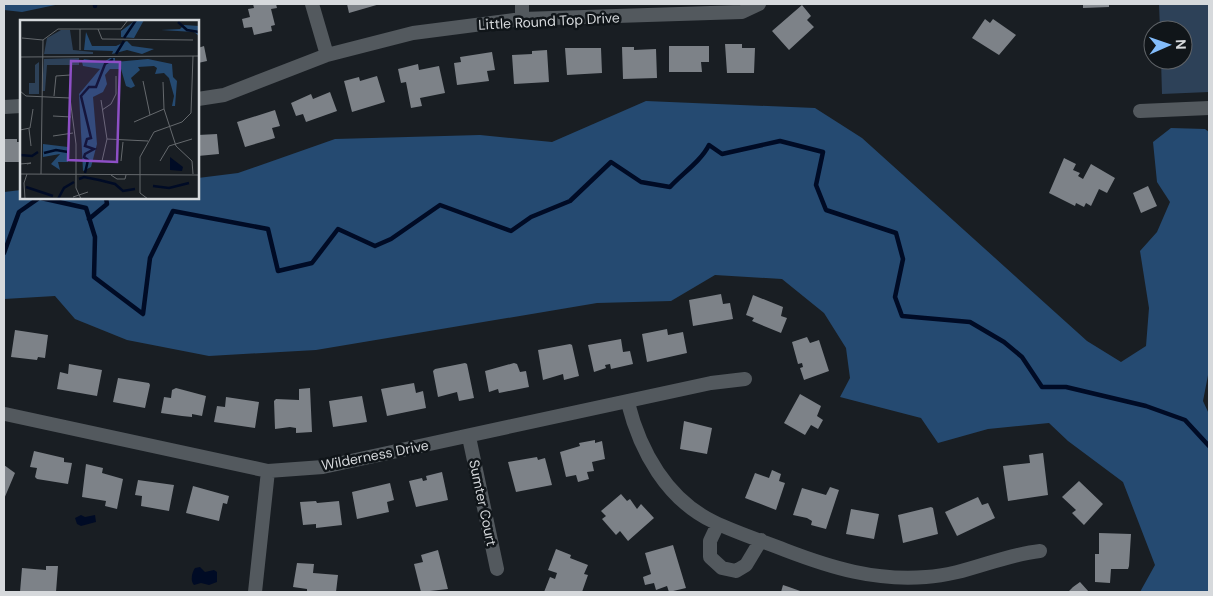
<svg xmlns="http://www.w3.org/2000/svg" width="1213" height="596" font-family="'DM Sans',sans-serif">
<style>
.green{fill:#2d4158}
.forest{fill:#254a71}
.water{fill:#000b25}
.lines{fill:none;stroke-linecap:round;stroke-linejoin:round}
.stream{stroke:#000b25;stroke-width:4.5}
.building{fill:#7d8288}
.minor{stroke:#53595e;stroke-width:14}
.labels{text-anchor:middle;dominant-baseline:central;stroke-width:5;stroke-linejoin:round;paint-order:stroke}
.street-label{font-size:14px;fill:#d6d9dc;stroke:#101519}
.inset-river{fill:none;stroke:#000b25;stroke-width:2.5}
.inset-road{fill:none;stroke:#65696d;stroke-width:1}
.view{fill:#8d4fc5;fill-opacity:0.15;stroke:#8d4fc5;stroke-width:2.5}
.inset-edge{fill:none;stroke:#d6d9dc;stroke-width:2.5}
</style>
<rect width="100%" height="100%" fill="#191e23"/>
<path class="green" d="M1159,4H1209V92L1162,94L1161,60H1183V30H1160Z"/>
<path class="forest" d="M4,4H60L22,12L4,10Z
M646,101L815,108L862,138L1087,341L1121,362L1146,346L1149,308L1140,251L1157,232L1170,202L1157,182L1153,142L1171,128L1205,129L1209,132V370L1203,401L1209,414V592H1140L1155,565L1123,482L1068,441L1049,423L988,429L938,443L921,418L840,397L850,378L846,348L824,313L782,279L715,275L671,301L597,303L316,350L209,356L127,340L75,319L55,296L4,299V192L21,190V198H198V178L238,173L335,139L480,135L552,142Z"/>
<path class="water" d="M81,515L85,517L95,515L96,522L81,526L77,524L75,518Z
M200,567L205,572L214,570L217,572V582L209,585L201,583L194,585C190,581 192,572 195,568Z"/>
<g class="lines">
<path class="stream" d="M95,4V6
M41,198L86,208L95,237L94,277L143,314L150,258L173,211L268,229L278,271L312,263L338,229L375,246L391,239L440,205L511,231L531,217L570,201L611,162L641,182L670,187C683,173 701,161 709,145L722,154L780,141L823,152L816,185L826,210L896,233L903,259L895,297L902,316L970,322L1004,342L1022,357L1042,387H1066L1146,406L1185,420L1209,446
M89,219L107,204L106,198
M4,253L19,212L39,198"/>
</g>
<path class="building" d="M253,4H276L277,8L271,9L275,25L271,26L272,31L254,35L252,27L244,28L242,19L250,17L248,9L254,8Z
M347,4H380L349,13Z
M1083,4H1109V7L1083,8Z
M802,5L811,16L807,20L814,27L789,50L772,31Z
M985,19L990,23L993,19L1016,35L999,55L972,38Z
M725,44H742V48H755L754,73H727Z
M204,46L207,61L198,63V48Z
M669,46H709V62H701L702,72H669Z
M622,47H634V50L656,49L657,78L623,79Z
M565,48H601L602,73L567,75Z
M547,50L549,82L514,84L512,55L532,54V51Z
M492,52L495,70L487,71L489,81L457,85L454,63L461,62L460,57Z
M418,64L419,70L439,66L445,93L420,98L422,106L411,108L406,82L401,83L398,69Z
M377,76L385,102L352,112L344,81L359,77L360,81Z
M330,92L337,111L306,122L303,114L296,116L291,103L311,94L313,99Z
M275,110L280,126L272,128L275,138L245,147L237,122Z
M217,134L219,154L198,156V135Z
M4,139H17V142H21V162H4Z
M1064,158L1076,164L1073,170L1080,173L1078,176L1083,179L1091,164L1115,178L1107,193L1099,189L1091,206L1086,203L1084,207L1076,203L1075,206L1049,193Z
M1148,186L1157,206L1141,213L1133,193Z
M721,294L723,304L730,303L733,319L693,326L689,300Z
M753,295L783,307L781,316L787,318L781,333L752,321L754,318L746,315Z
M667,329L668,335L683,332L687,353L647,362L642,334Z
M15,330L48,335L45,358L38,357L37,360L11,357Z
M807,337L810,343L819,340L829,371L804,380L800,368L803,367L802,363L798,364L792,342Z
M621,339L623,352L630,351L633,364L611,369L610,364L605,365L606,368L594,372L588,345Z
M570,344L572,345L579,376L564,380L563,374L543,380L538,350Z
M465,363L467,364L474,398L459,401L457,392L438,397L433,371L435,369Z
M514,363L517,364L520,372L526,371L529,387L499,393L498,389L489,392L485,371Z
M69,364L102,370L97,396L57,389L60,372L68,374Z
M118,378L149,383L150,385L145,408L113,402Z
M414,383L416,393L423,391L426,408L387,416L381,389Z
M176,388L206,396L202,416L192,414V417L182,416L161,413L164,397L171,398L172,390Z
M310,388L312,432L296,433V428L290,427L275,429L274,401L276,399L299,400V389Z
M800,394L821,406L817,416L823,420L818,429L811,425L805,435L784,423Z
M362,396L367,422L333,427L329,401Z
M226,397L259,402L255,428L214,422L217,406L225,407Z
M684,421L712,428L707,454L680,449Z
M595,440V443L602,441L605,459L592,462L594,471L587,472L589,479L578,482L576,475L566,477L560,452L580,446L579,443Z
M34,451L64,458V462L72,463L68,484L37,479L35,477L37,468L30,467Z
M1043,453L1048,495L1008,501L1003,466L1030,463L1029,455Z
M537,457L538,460L545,458L552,485L516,492L508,462Z
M86,464L103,468L102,473L123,479L117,509L105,506L106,501L82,497Z
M4,465L15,473L4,499Z
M772,470L781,474L779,481L785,483L776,510L745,498L755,473L769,478Z
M442,472L448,500L416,507L409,481L422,478L423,481L427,480L426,476Z
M138,480L174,485L169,511L141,506L142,496L135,495Z
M1079,481L1103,504L1084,525L1072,513L1076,510L1062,497Z
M390,483L394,500L387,502L389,512L357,519L352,492Z
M193,486L229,496L227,504L223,503L219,521L186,513Z
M830,487L839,490L826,529L811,525L812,521L807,518L793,515L802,488L826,495Z
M621,494L627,501L630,499L637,509L641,504L654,518L628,541L620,531L616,535L602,519L606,516L601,511Z
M978,497L982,505L988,503L995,518L957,536L945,512Z
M316,501L317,503L339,501L342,525L316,528V524L303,525L300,502Z
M931,507L933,508L938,534L903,543L898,515Z
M851,509L879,514L874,539L846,534Z
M1099,533L1131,534L1129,566L1128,569H1111L1110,583L1095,582V554H1099Z
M673,545L686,588L669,592L667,586L656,590L654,583L645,585L643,577L651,574L645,553Z
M556,549L571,555L570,558L588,565L584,574L588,575L582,592H544L550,577L555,579L557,573L548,570Z
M438,550L448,589L421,592L414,564L423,562L421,555Z
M297,563L314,564L313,573L338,575L336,592H307V589L293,587Z
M46,566H58L56,592H20L22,568L46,570Z
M1080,582L1089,592H1068L1073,587Z
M783,585L789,587L803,592H781Z"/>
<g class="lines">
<path class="minor" d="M312,4L327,55
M522,4V19
M198,99L224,95L327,55L413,33L522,19L742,12L759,4
M4,107L21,106
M1140,111L1209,108
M628,403C640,451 667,500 714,522C737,533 762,541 785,550C832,568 875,581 926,577C965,575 1001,555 1040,551
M5,414L268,471L323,467L711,383L745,379
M469,437L497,569
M718,524L710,541V557L722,568L736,571L746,565L761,540
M255,592L268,471"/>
</g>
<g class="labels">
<g class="street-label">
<text transform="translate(549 21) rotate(-3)">Little Round Top Drive</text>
<text transform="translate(375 455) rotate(-11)">Wilderness Drive</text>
<text transform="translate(483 503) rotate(78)">Sumter Court</text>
</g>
</g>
<g transform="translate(20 20)">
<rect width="179" height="179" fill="#191e23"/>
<path d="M41,10H50L53,30L73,32V34H24L27,18ZM59,38V45H27L25,71H22L24,39ZM19,42V74H9V63H15V45Z" fill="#2d4158"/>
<path d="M116,0H124L114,18L101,17V11ZM164,5L179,6V16L174,12L141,10L160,9ZM66,12L72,26H96L107,21L112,26L134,29L122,34L107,30L92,34L93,31L64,30ZM90,38H95V42L128,39L152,44L153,57L157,61L155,86H152L154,76L149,58L144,53L135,54L137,48L134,46L118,47L120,50L111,58L115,66L111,68L106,66L101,49H90L85,55L87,64L83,72L73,77L77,124L71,147L63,151L59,74L80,49L63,46L62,42L64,39L84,42ZM23,124L48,127V142H38L40,150L31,144L40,134L23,137Z" fill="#254a71"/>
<path d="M150,137L163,147L162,151L150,150Z" fill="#000b25"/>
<path class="inset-river" d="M158,2L167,10L179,12M104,18L116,0M96,34L104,21M24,133L36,130L48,132M0,135L12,136L18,132M65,153L68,140L64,137L65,134L74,129L65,126L67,119L71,118L61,76L69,67H76L85,44L93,39M59,159L64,157L79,160L95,164L103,171L115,169M133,166L149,168L169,163M6,167L33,176M38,179L44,168L54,162"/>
<path class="inset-road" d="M132,0H156M78,9L82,19L173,20M2,18L23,20M60,30V9M0,37L179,36M123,61L130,95M143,62L144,89L156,126L172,141L173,154M0,71L6,76L50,78L56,124V168L61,179M34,76L36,56L50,55M81,80L87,119L82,141M82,90L91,84L96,74V56M33,96L51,97M114,102L144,89M9,109L11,126M0,110L10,108L13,89M33,116L53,113M87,119L128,121M101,141L103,122M140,141L149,126L172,119M0,144L11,143L7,144M0,154L179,155M21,154L23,20L38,9H101L108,0M91,155L97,159H105L106,155M53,177L68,172M5,179L4,163L7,154M128,179L120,173V137L134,112L162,102L171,93L173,36"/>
<path class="view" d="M51,41L100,42L97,142L48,140Z"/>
<rect width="179" height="179" class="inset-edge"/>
</g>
<rect width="1213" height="596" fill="none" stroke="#d6d9dc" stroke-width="10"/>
<g transform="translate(1168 45) rotate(88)"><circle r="24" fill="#101519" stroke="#5f6367"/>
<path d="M0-4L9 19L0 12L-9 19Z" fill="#83bcfb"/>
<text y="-8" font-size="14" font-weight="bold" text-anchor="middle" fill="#d6d9dc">N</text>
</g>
</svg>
